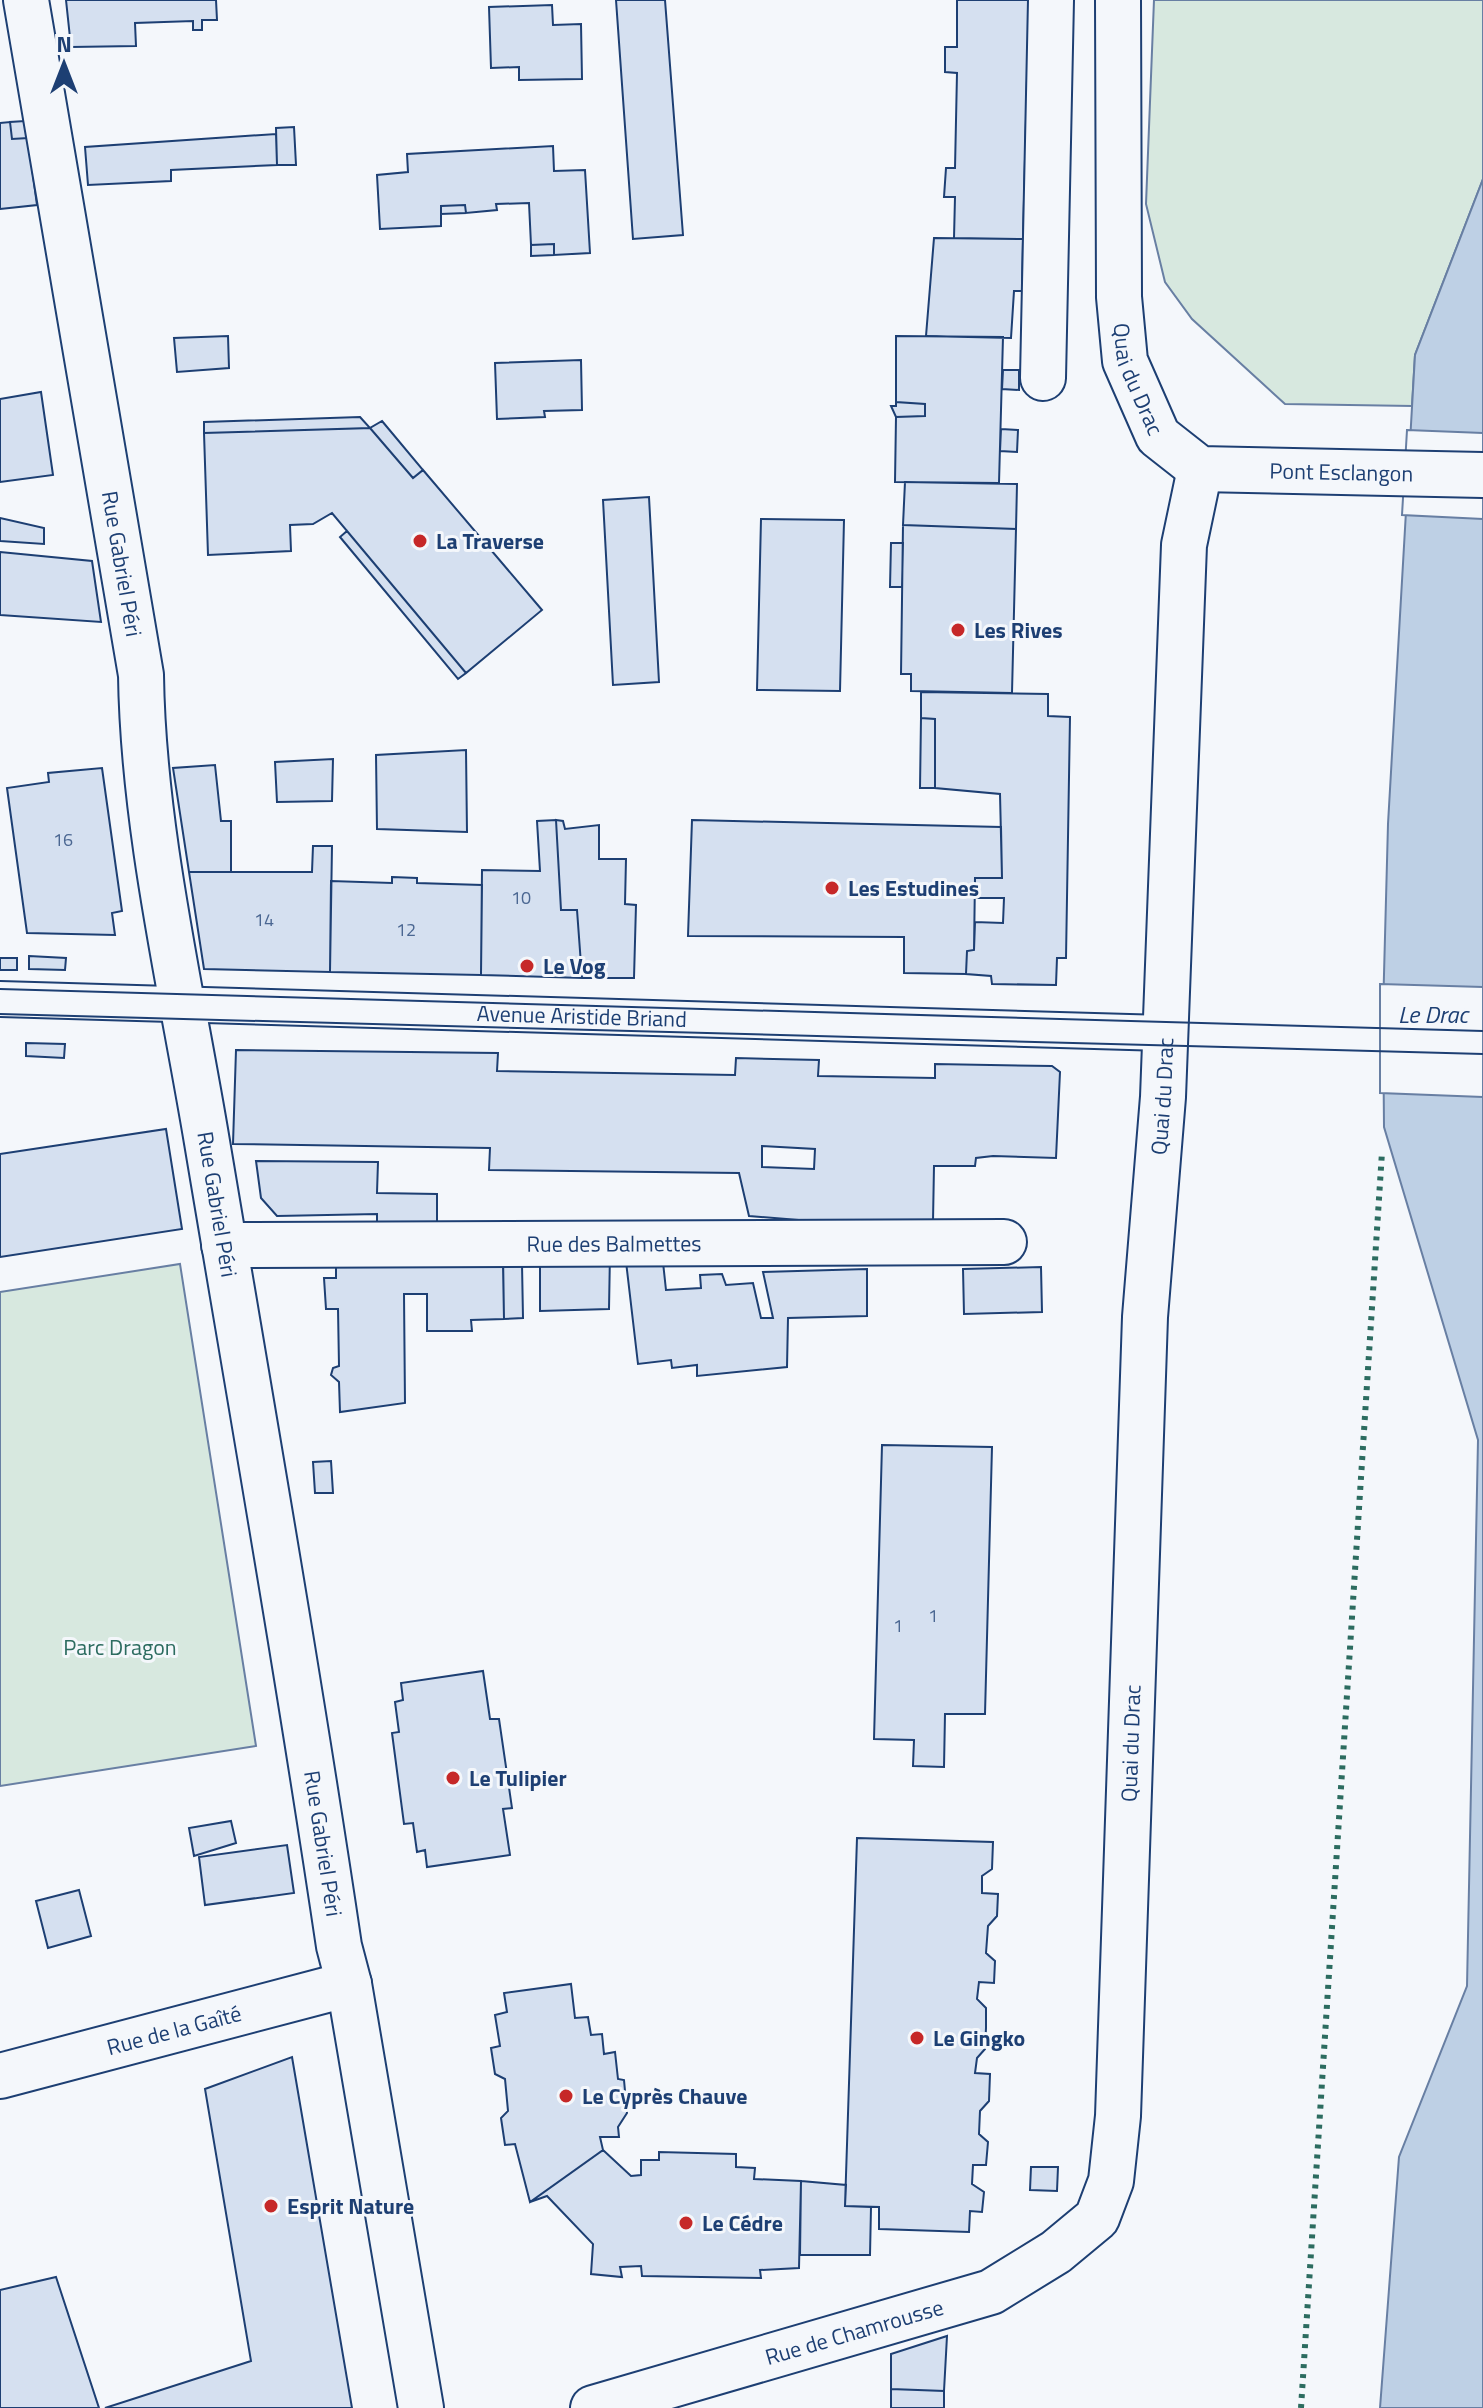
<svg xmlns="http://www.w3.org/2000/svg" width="1483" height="2408" font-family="'Titillium Web',sans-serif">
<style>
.green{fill:#d7e8df;stroke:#687fa3;stroke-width:2}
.water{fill:#bed0e5;stroke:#687fa3;stroke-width:2}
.pier{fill:#f4f7fb;stroke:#687fa3;stroke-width:2}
.building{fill:#d5e0f0;stroke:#1d3f73;stroke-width:2;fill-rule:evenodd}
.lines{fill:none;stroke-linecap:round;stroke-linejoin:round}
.pedestrian-casing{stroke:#1d3f73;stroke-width:38}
.minor-casing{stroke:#1d3f73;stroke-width:48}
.tertiary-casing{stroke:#1d3f73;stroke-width:48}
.pedestrian{stroke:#f4f7fb;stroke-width:34}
.minor{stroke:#f4f7fb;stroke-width:44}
.tertiary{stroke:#f4f7fb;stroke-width:44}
.tram{stroke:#1d3f73;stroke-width:2}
.hedge{stroke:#2c6c60;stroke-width:6;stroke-dasharray:4 6;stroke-linecap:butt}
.poi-dot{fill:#c62828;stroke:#f4f7fb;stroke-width:3}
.labels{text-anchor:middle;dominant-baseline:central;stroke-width:6;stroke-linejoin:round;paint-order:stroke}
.number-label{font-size:18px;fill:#4b6792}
.street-label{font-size:22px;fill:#1d3f73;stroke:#f4f7fb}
.poi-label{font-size:22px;font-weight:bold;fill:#1d3f73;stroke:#f4f7fb;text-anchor:start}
.park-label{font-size:22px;fill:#2c6c60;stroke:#f4f7fb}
.water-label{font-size:24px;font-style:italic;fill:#1d3f73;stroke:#f4f7fb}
</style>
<rect width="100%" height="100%" fill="#f4f7fb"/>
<path class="green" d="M1154,0H1483V179L1415,355L1412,406L1285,404L1192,319L1165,282L1146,204Z
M180,1264L256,1746L0,1786V1292Z"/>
<path class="water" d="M1483,179V2408H1380L1399,2157L1467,1986L1478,1440L1384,1127L1383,1012L1388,824L1415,355Z"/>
<path class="pier" d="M1407,430L1483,433V519L1402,515Z
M1380,984L1483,987V1097L1380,1093Z"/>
<path class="building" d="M66,0H216L217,20H202V30H193V21L135,23L136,46L71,47Z
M616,0H665L683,235L633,239Z
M957,0H1029L1023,239L954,238L955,197H944L946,168H955L957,73L945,72V47H957Z
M552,5L553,25L581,24L582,79L519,80V67L491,68L489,7Z
M25,121L28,138L12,139L10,122Z
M10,122L12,139L28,138L37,205L0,209V123Z
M294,127L296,165H277L276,128Z
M276,134L277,165L171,170V181L88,185L85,147Z
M553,146L554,171L585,170L590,253L554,255V244L531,245L529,203L496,204L497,210L466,213L465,205L441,206V226L380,229L377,175L408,172L407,154Z
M465,205L466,213L441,214V206Z
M934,238L1023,239L1022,291H1014L1011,338L926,336Z
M554,244V255L531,256V245Z
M228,336L229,368L177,372L174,338Z
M896,336L1003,337L999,483L895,482L896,417L925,416V404L896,402Z
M581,360L582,410L544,411L545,417L497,419L495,363Z
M1003,370H1019V390L1002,389Z
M41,392L53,475L0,482V399Z
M896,402L925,404V416L896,417L891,406H896Z
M360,417L370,428L204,433V422Z
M382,421L423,470L413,478L370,428Z
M370,428L413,478L423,470L542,610L466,673L332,513L313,524L290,525L291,551L208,555L204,433Z
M1001,429L1018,430L1017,452L1000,451Z
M905,482L1017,484L1016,529L903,525Z
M649,497L659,682L613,685L603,500Z
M0,518L44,528V544L0,541Z
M761,519L844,520L840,691L757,690Z
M903,525L1016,529L1012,693L911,691V674H901Z
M347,531L466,673L458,679L340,537Z
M891,543H903L902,587H890Z
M0,552L92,561L101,622L0,615Z
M921,692L1048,694V716L1070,717L1066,958H1057L1056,985L992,984L991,976L966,974L967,951L974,950L975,922L1003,923L1004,898H975V878H1002L1000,794L935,788V719L921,718Z
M921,718L935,719V788H920Z
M466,750L467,832L377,829L376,755Z
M333,759L332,801L277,802L275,762Z
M215,765L221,821H231V872H189L173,768Z
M102,768L122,911L112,913L115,935L27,933L7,788L49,782L48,773Z
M556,820L561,910H577L582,978L481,975L482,870L540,871L537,821Z
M556,820L563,821L565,829L599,825V859H626L625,904L636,905L634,978H582L577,910H561Z
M692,820L1001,827L1002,878H975L974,950L967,951L966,974L904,973V937L688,936Z
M313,846H332L330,972L204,969L189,872H312Z
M392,877L417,878V883L482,885L481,975L330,972L331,881L392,883Z
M29,956L66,958L65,970L29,969Z
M0,958H17V970H0Z
M26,1043L65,1044L64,1058L26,1056Z
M236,1050L498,1053L497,1071L735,1075L736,1058L819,1060L818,1076L935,1078V1064L1052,1066L1060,1072L1056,1158L993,1156L976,1158L975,1166H934L933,1221H811L749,1216L739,1173L489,1170L490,1148L233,1144ZM762,1146L815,1149L814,1169L762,1167Z
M166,1129L182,1229L0,1257V1154Z
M256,1161L378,1162L377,1193L437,1194V1222H377V1214L277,1216L261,1198Z
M610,1253L609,1309L540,1311V1254Z
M625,1253H662L666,1290L701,1288L700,1275L722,1274L726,1285L753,1283L761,1318H773L763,1272L867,1269V1316L788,1318L787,1367L697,1376V1365L672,1368L671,1360L638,1364Z
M503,1255L504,1319L471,1320L472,1331H427V1294H404L405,1403L340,1412L339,1382L331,1375L333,1368L339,1366L338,1309H326L324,1278H336V1258Z
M503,1264H522L523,1318L504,1319Z
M1041,1267L1042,1312L964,1314L963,1269Z
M882,1445L992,1447L985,1714H945L944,1767L913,1766L914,1740L874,1739Z
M331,1461L333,1493H315L313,1462Z
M483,1671L490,1719H499L512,1808L503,1809L510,1855L427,1867L425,1850L417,1852L413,1823L404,1824L392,1733L399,1732L395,1702L403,1700L401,1683Z
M231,1821L236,1843L194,1856L189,1828Z
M857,1838L993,1842L992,1869L982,1876V1893L998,1894L997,1916L988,1926L986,1953L995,1961L994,1983L979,1982L977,1999L986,2008V2028L985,2049L977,2058L975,2073L990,2074L989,2101L980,2111L979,2134L988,2142L986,2165H973L972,2184L984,2192L982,2212L970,2211L969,2232L879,2229V2207L845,2206Z
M287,1845L294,1893L205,1905L199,1857Z
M79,1890L91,1936L48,1948L36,1901Z
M571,1984L575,2018L588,2017L591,2035L602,2034L604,2054L615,2052L618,2079L624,2080L627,2113L618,2127L619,2137H600L603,2150L530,2202L515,2144L505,2145L501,2118L508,2111L505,2079L495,2074L491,2048L500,2046L495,2015L507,2012L504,1993Z
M292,2057L352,2408H105L251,2361L205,2089Z
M603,2150L631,2176L641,2175V2160H659V2152L736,2154V2167L755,2168L754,2179L801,2181L799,2268L760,2270L761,2278L642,2276L641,2266L620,2267L622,2277L591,2274L593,2244L547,2196L530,2202Z
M1031,2167H1058L1057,2191L1030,2190Z
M801,2181L846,2185L845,2206L871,2207L870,2255H800Z
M56,2277L99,2408H0V2290Z
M947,2336L944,2391L891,2389V2354Z
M891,2389L944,2391V2408H891Z"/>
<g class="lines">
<defs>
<g id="pedestrian">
<path id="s1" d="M0,999L1164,1033"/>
</g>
<g id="minor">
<path id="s2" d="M26,0L141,675C143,827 182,992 207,1142C252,1410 299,1677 339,1946L349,1984L421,2408"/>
<path d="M1043,378L1051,0"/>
<path id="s3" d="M224,1245L1004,1242"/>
<path id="s4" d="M0,2076L349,1984"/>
<path id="s5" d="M593,2408L991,2292L1056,2252L1097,2218L1111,2181L1118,2116L1145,1317L1163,1097L1184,545L1200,469"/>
</g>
<g id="tertiary">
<path id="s6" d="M1118,0L1119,297L1125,361L1158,436L1200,469L1483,475"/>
</g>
</defs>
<use href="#pedestrian" class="pedestrian-casing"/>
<use href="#minor" class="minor-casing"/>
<use href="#tertiary" class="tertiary-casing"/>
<use href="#pedestrian" class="pedestrian"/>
<use href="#minor" class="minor"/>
<use href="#tertiary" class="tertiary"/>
<path class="tram" d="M0,989L1483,1031
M0,1014L1483,1054"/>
<path class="hedge" d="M1301,2408L1382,1152"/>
</g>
<g class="poi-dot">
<circle cx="420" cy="541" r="8"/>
<circle cx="958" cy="630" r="8"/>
<circle cx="832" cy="888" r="8"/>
<circle cx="527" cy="966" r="8"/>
<circle cx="453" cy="1778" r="8"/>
<circle cx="917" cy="2038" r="8"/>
<circle cx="566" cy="2096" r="8"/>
<circle cx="271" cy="2206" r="8"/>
<circle cx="686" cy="2223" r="8"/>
</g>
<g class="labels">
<g class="number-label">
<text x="63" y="839">16</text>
<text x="521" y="897">10</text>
<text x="264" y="919">14</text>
<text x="406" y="929">12</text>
<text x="933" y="1615">1</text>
<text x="898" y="1625">1</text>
</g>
<g class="street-label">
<text stroke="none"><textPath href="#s6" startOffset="382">Quai du Drac</textPath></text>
<text stroke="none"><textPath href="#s6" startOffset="638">Pont Esclangon</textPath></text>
<text stroke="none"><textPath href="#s2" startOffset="572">Rue Gabriel Péri</textPath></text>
<text stroke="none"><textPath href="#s1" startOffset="582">Avenue Aristide Briand</textPath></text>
<text stroke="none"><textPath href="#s5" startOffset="1670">Quai du Drac</textPath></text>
<text stroke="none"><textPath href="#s2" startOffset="1220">Rue Gabriel Péri</textPath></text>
<text stroke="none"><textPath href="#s3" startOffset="390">Rue des Balmettes</textPath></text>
<text stroke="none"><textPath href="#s5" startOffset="1022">Quai du Drac</textPath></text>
<text stroke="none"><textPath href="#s2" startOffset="1868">Rue Gabriel Péri</textPath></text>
<text stroke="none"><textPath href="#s4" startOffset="180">Rue de la Gaîté</textPath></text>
<text stroke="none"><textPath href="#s5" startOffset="272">Rue de Chamrousse</textPath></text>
</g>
<g class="poi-label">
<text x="436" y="541">La Traverse</text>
<text x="974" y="630">Les Rives</text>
<text x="848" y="888">Les Estudines</text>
<text x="543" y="966">Le Vog</text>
<text x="469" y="1778">Le Tulipier</text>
<text x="933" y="2038">Le Gingko</text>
<text x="582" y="2096">Le Cyprès Chauve</text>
<text x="287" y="2206">Esprit Nature</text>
<text x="702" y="2223">Le Cédre</text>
</g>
<g class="park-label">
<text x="120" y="1647">Parc Dragon</text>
</g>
<g class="water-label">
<text x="1433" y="1014">Le Drac</text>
</g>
</g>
<g transform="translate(64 64)" stroke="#f4f7fb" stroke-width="6" paint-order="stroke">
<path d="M0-6L14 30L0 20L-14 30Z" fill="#1d3f73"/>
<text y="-12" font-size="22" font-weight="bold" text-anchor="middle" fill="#1d3f73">N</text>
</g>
</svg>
